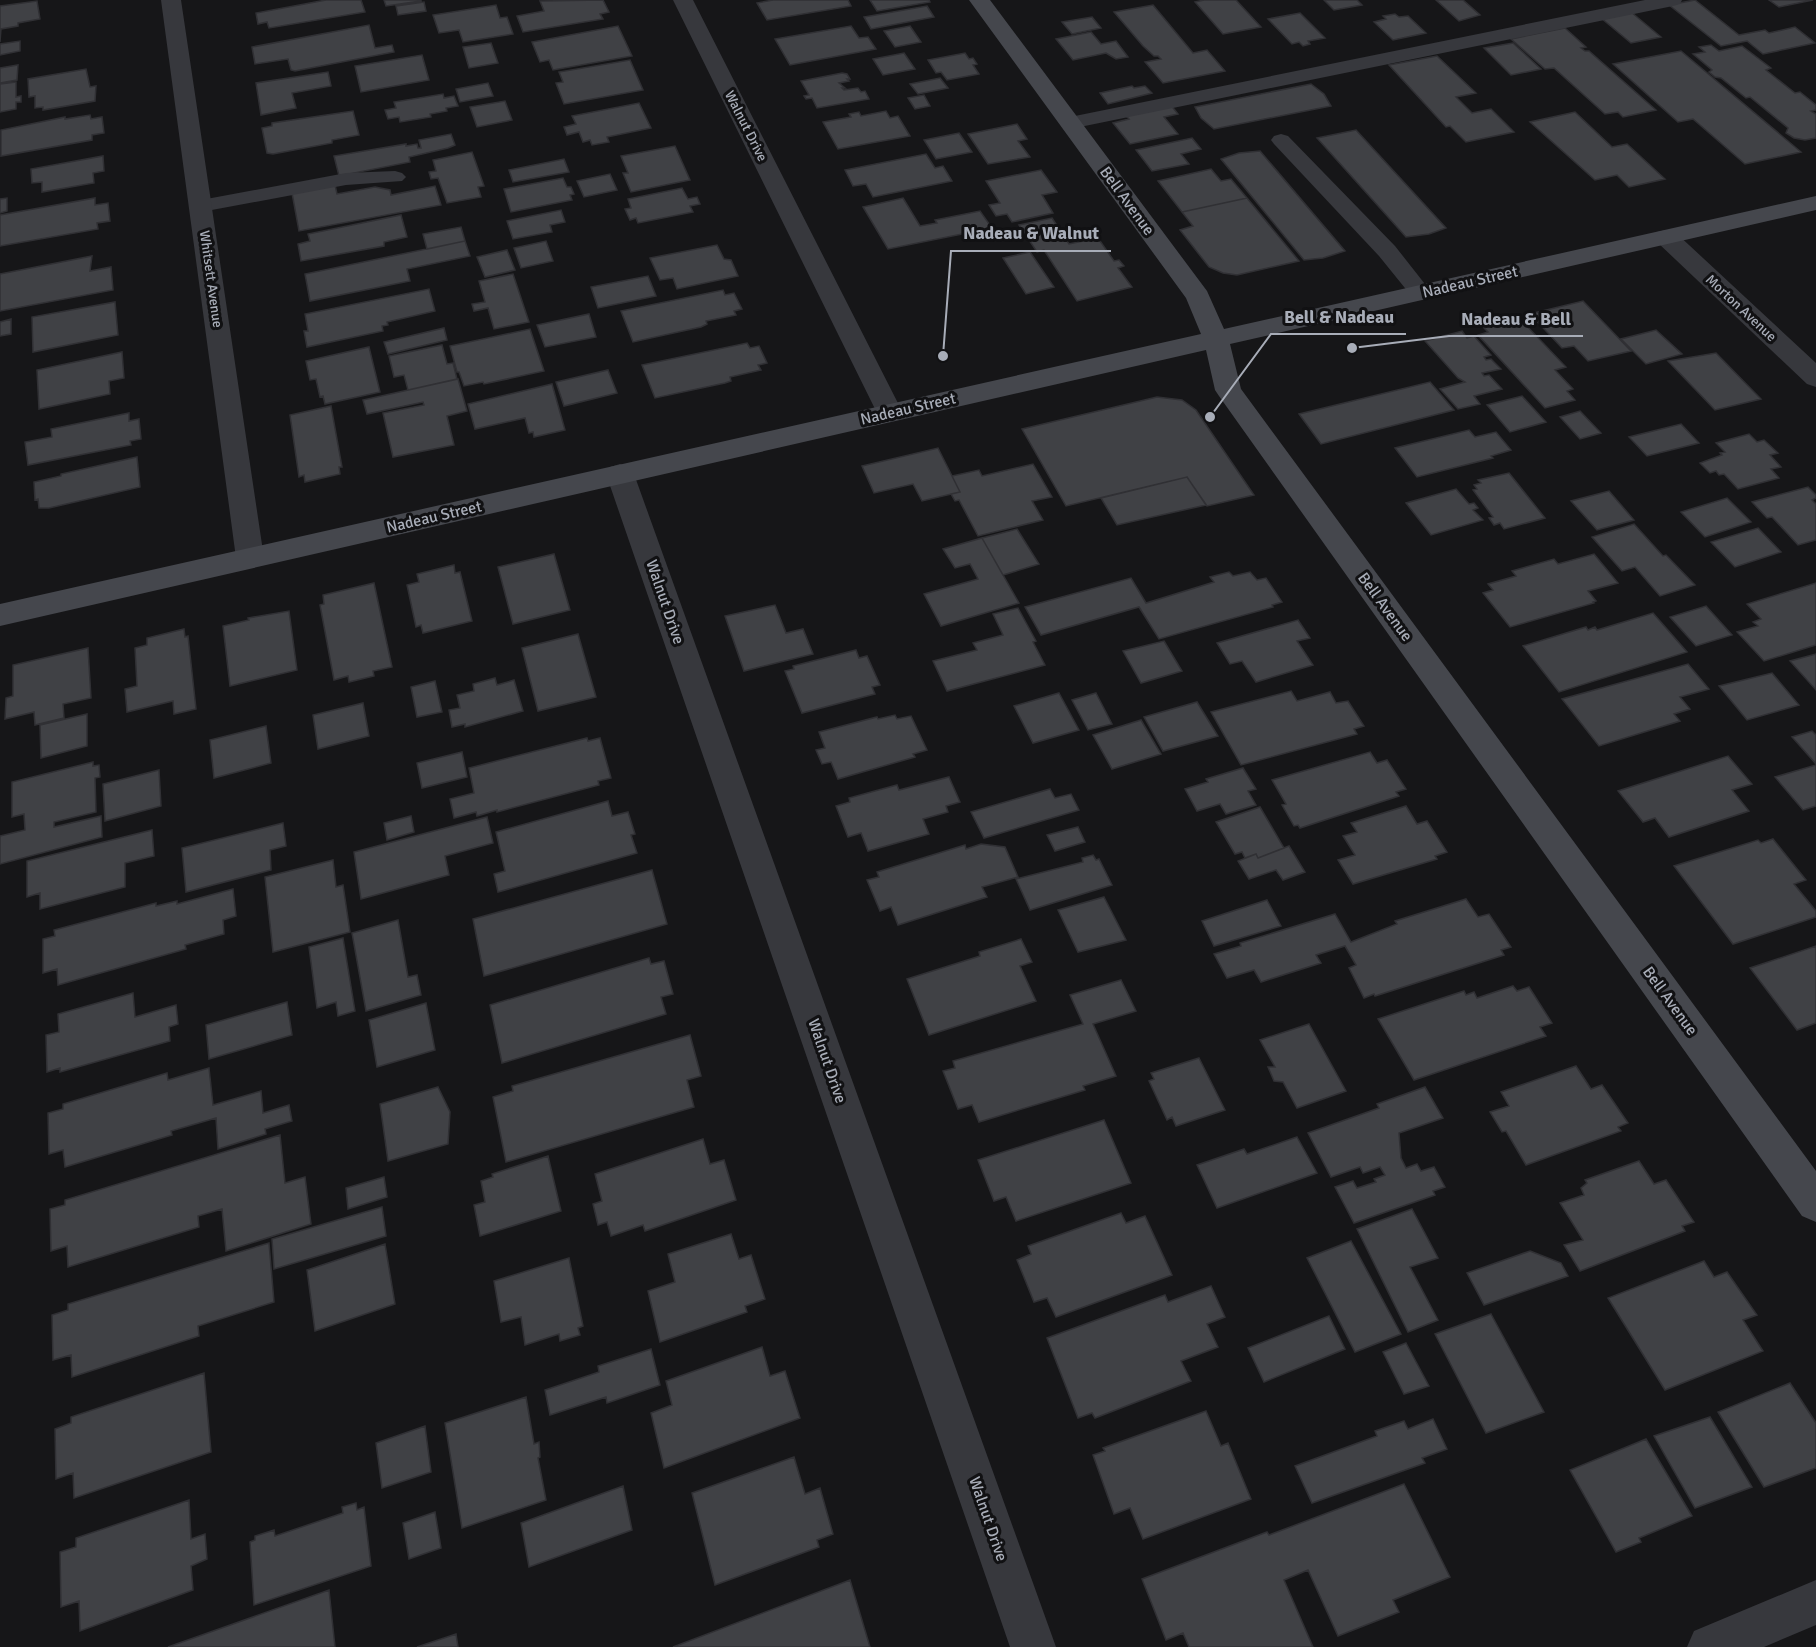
<svg xmlns="http://www.w3.org/2000/svg" width="1816" height="1647" font-family="Signika,sans-serif">
<style>
.building{fill:#404145;stroke:#303034;stroke-width:1.5}
.lines{fill:none;stroke-linecap:round;stroke-linejoin:round}
.lane{fill:#37383d;fill-rule:evenodd}
.street{fill:#37383d;fill-rule:evenodd}
.secondary{fill:#45474d;fill-rule:evenodd}
.labels{text-anchor:middle;dominant-baseline:central;stroke-width:6;stroke-linejoin:round;paint-order:stroke}
.far-street-label{font-size:14px;fill:#a8adb8;stroke:#111113}
.street-label{font-size:16px;fill:#a8adb8;stroke:#111113}
.leader{fill:none;stroke:#a8adb8;stroke-width:2}
.callout-dot{fill:#a8adb8;stroke:#111113;stroke-width:2}
.callout-label{font-size:18px;text-anchor:middle;font-weight:bold;fill:#a8adb8;stroke:#111113;stroke-width:6;stroke-linejoin:round;paint-order:stroke}
</style>
<rect width="100%" height="100%" fill="#161618"/>
<path class="building" d="M326,0H361L365,12L269,28L267,22L258,24L256,13Z
M384,0H421V1L386,6Z
M603,0L609,12L600,14L603,19L523,32L517,16L544,11L540,1Z
M773,0H848L851,6L767,20L757,3Z
M870,0H929L930,2L877,11Z
M1204,0H1236L1261,27L1223,34L1195,2Z
M1324,0H1357L1362,5L1334,10Z
M1436,0H1463L1480,15L1459,21Z
M1695,0L1739,35L1765,30L1769,33L1795,27L1815,43L1763,54L1747,41L1721,46L1669,5Z
M1769,0H1813L1779,7Z
M37,1L40,19L18,23V26L1,29L0,42V6Z
M424,2L426,11L398,15L396,6Z
M496,5L500,18L507,17L513,34L463,42L459,30L439,33L433,15Z
M1153,5L1193,53L1207,50L1225,71L1163,83L1145,62L1161,59L1158,56H1154L1143,46L1114,12Z
M927,6L934,17L871,29L864,17Z
M1631,12L1661,37L1631,43L1601,18Z
M1300,13L1325,38L1308,41L1310,44L1303,46L1299,42L1292,44L1268,19Z
M1395,14L1399,17L1408,16L1426,33L1393,40L1374,22L1386,19L1383,16Z
M1092,17L1101,28L1072,34L1062,22Z
M369,25L375,48L392,45L394,52L295,71L291,70L288,59L255,64L252,47Z
M618,26L632,56L553,70L549,60L540,62L532,42Z
M851,26L859,38L868,37L876,49L790,65L775,39Z
M910,26L921,42L895,47L884,31Z
M1565,28L1586,47L1581,48L1585,51H1589L1656,110L1623,117L1618,112L1605,114L1554,68L1545,69L1511,39Z
M1091,32L1101,44L1116,41L1128,57L1116,59L1106,53L1073,60L1056,39Z
M20,41V51L0,55V44Z
M491,43L498,63L469,68L463,47Z
M1513,43L1541,69L1511,75L1484,48Z
M1711,45L1719,51L1742,46L1771,68L1766,70L1795,93L1800,92L1816,105V110L1811,111L1816,114V138L1805,140L1794,138L1786,133L1788,128L1750,97L1746,98L1721,78L1715,77L1709,72L1712,70L1693,54L1705,52L1699,47Z
M1681,51L1801,152L1745,164L1693,119L1678,122L1613,64Z
M904,53L915,69L883,75L873,59Z
M965,53L969,59L973,58L977,64L973,65L979,74L947,80L941,72L936,73L928,60Z
M422,55L429,80L361,92L355,66Z
M1437,56L1476,93L1456,97L1472,113L1491,109L1514,132L1466,142L1450,126L1446,127L1389,65Z
M630,60L643,90L564,104L556,83L563,82L559,72Z
M18,65L17,80L0,83V68Z
M86,69L90,87L96,86L95,101L43,110V107L35,108V96L29,97L28,79Z
M328,72L331,86L292,93L296,108L261,115L256,83Z
M842,73L847,74L850,79H847L849,81L839,83L845,88H842L844,90L858,88L861,92L865,91L869,99L817,108L812,98L806,99L804,96L809,95L801,81Z
M940,78L948,88L918,94L910,84Z
M16,82V97L21,96V102H16V109L0,112V84Z
M488,83L493,96L460,102L456,89Z
M1311,84L1324,94L1331,106L1214,129L1201,118L1195,107Z
M1132,86L1134,88L1145,86L1152,93L1108,104L1100,93Z
M443,94L444,98L454,96L458,106L446,108L447,111L430,114L431,117L400,122L399,117L388,119L385,110L396,108L394,102Z
M924,95L930,106L915,109L908,98Z
M505,101L512,120L477,127L470,107Z
M639,103L651,128L607,137L609,142L592,145L590,140L583,142L579,132L567,135L564,127L576,124L572,116Z
M1170,104L1178,114L1164,117L1178,134L1130,144L1113,123L1129,119L1124,114Z
M353,111L359,135L332,140V143L273,154L267,153L262,128L272,126V123Z
M886,111L890,118L898,116L910,136L838,149L823,122L851,117L849,114L859,112L861,116Z
M1575,112L1612,147L1627,144L1665,179L1629,187L1617,175L1595,180L1530,122Z
M90,115L91,119L102,117L104,133L92,135V140L1,156V130L65,117V119Z
M1017,124L1027,139L1018,141L1030,157L988,164L968,134Z
M1356,130L1446,228L1429,234L1406,237L1317,138Z
M959,133L972,152L936,159L924,140Z
M451,134L455,145L448,148L409,157L410,162L339,176L334,156L406,144V146L417,144L418,148H421L419,140Z
M1192,138L1201,149L1181,154L1189,164L1152,171L1136,150Z
M675,146L690,180L631,192L623,173H628L621,156Z
M1260,151L1345,251L1323,258L1304,260L1221,159L1239,153Z
M472,152L484,186L478,187L481,197L447,203L438,178L431,179L429,172L436,171L433,160Z
M926,154L935,168L943,166L952,181L873,197L866,184L853,186L845,170Z
M103,156L104,171L93,173L94,183L42,192V182L32,183L31,169Z
M564,159L569,172L513,182L509,170Z
M1211,169L1221,181L1231,179L1247,198L1182,212L1158,181Z
M1041,170L1057,192L1042,195L1053,213L1012,222L1007,214L996,216L989,205L1000,203L986,181Z
M610,174L617,190L584,197L577,181Z
M563,178L567,187H571L574,194L570,195L572,200L511,212L504,189Z
M335,185L337,194L375,187L390,190L391,195L435,186L441,205L299,231L292,193Z
M682,188L688,199L697,197L700,204L690,206L693,212L638,223L636,218L630,220L625,209L631,208L628,199Z
M7,198V211L0,213V199Z
M95,198V205L108,203L110,221L97,223L98,229L0,246V215Z
M903,198L920,226L937,223L935,220L980,211L992,228L888,249L863,207Z
M1247,198L1299,261L1237,275L1223,273L1209,267L1180,230L1193,226L1182,212Z
M561,210L565,222L550,225L552,232L513,239L507,221Z
M401,215L407,237L384,242V246L301,261L298,244L310,241L308,234Z
M1052,218L1069,244L1098,238L1114,261L1119,260L1124,266L1118,268L1132,287L1077,301L1044,250L1037,252L1019,225Z
M461,227L465,241L427,249L423,234Z
M465,241L470,256L407,269L410,281L310,301L305,274Z
M546,241L553,261L521,268L514,248Z
M717,245L724,259L731,260L738,276L677,289L673,278L660,280L650,258Z
M507,250L515,270L485,277L477,257Z
M1030,252L1054,287L1026,294L1003,258Z
M92,256L90,271L111,267L113,290L0,311V274Z
M513,274L529,322L494,329L488,308L474,311L472,304L485,302L479,281Z
M648,276L656,296L598,308L591,287Z
M429,289L435,311L387,322L388,325L382,326L383,331L307,347L304,331H308L305,314Z
M723,290L725,295L734,293L742,309L734,311L736,315L706,321L707,324L701,327L633,342L621,311Z
M1583,301L1631,351L1588,361L1574,346L1562,348L1530,314Z
M115,302L118,335L33,352L32,317Z
M589,314L596,337L545,347L537,325Z
M11,319V334L0,336V322Z
M1504,320L1510,327L1524,323L1566,367L1555,370L1573,389L1567,391L1575,400L1545,408L1478,335L1488,332L1482,326Z
M444,328L447,340L388,354L384,342Z
M530,329L544,371L484,384L483,382L464,386L459,372H457L450,346Z
M1656,330L1682,354L1646,364L1621,339Z
M1462,331L1467,338L1474,336L1491,355L1484,357L1486,360L1491,359L1501,369L1482,373L1484,376L1489,375L1502,389L1474,396L1480,404L1458,409L1440,389L1465,382L1458,378L1425,341Z
M747,343L750,348L759,346L767,363L758,365L761,370L730,377L731,381L725,383L655,398L642,365Z
M442,345L447,364L453,363L457,379L408,390L404,375L394,377L389,356Z
M369,347L380,392L325,404L323,396L320,397L316,379L310,380L306,361Z
M122,352L124,378L109,381L110,394L39,409L37,370Z
M1716,353L1761,399L1715,410L1668,361Z
M608,370L617,393L564,406L556,382Z
M458,379L467,411L447,416L454,445L393,457L383,413L424,405L423,402L367,414L363,400Z
M1430,382L1454,410L1321,444L1299,414Z
M552,384L565,430L534,437L533,432L529,433L525,418L475,429L468,404Z
M1522,396L1546,422L1510,432L1487,405Z
M1157,397L1182,400L1196,410L1254,495L1207,506L1187,477L1066,506L1022,429Z
M331,406L342,467H339L340,474L305,482L304,475L299,477L290,415Z
M1580,411L1601,433L1580,439L1560,417Z
M129,413V421L139,419L141,439L130,441L131,445L28,465L25,442L52,437L51,429Z
M1681,424L1699,443L1647,456L1629,437Z
M1469,430L1475,437L1496,432L1511,450L1491,456L1493,458L1417,477L1395,448Z
M1749,434L1757,442L1764,440L1778,453L1770,455L1781,467L1771,469L1779,478L1738,489L1724,474L1719,475L1716,471L1710,473L1700,463L1722,455L1720,453L1725,452L1716,443Z
M938,448L960,492L922,501L913,484L874,493L862,466Z
M137,457L140,487L49,508H39L38,499L35,500L34,482L61,476V474Z
M1033,464L1052,497L1032,501L1043,520L978,536L959,500L955,501L951,494L960,492L952,476L979,470L982,476Z
M1509,473L1545,518L1504,529L1500,523L1494,525L1489,518L1493,517L1473,490L1477,489L1474,485L1481,483L1478,480Z
M1187,477L1206,505L1117,525L1101,498Z
M1808,487L1816,495V498L1812,500L1816,504V540L1798,545L1772,517L1767,518L1752,502Z
M1456,489L1469,504L1474,503L1478,508L1473,510L1483,520L1431,535L1406,503Z
M1609,491L1634,520L1597,530L1571,501Z
M1727,498L1751,522L1705,537L1681,512Z
M1634,524L1663,556L1666,555L1695,585L1660,596L1635,567L1622,571L1592,537Z
M1758,528L1781,552L1735,567L1711,542Z
M1017,529L1039,564L1003,575L982,538Z
M982,538L1019,603L941,626L924,594L978,579L970,564L955,568L943,549Z
M554,554L570,610L513,624L498,567Z
M1594,554L1618,583L1588,591L1596,601L1593,602L1594,603L1510,627L1483,593L1493,590L1488,584L1516,576L1512,571L1554,559L1558,564Z
M454,565L455,573L460,572L472,621L423,633L421,625L416,627L407,585L419,582L417,574Z
M1229,572L1233,576L1250,572L1257,580L1266,578L1282,602L1272,605L1273,607L1159,639L1139,607L1041,635L1025,607L1131,578L1146,603L1214,582L1210,577Z
M374,583L392,667L373,671L374,676L349,682L348,676L334,680L320,605L324,604L323,595Z
M1816,583V645L1764,661L1737,632L1758,626L1753,622L1761,619L1747,604Z
M775,605L786,633L803,629L813,654L744,671L725,616Z
M1706,606L1732,635L1696,646L1670,617Z
M1018,608L1036,641L1033,642L1045,665L947,691L933,661L977,650L973,643L1003,635L993,614Z
M289,611L297,670L230,686L223,626L249,620L248,618Z
M1653,613L1687,652L1559,692L1523,646L1586,627L1588,630L1595,627L1597,630Z
M1298,620L1310,638L1297,641L1313,665L1256,682L1242,661L1230,664L1217,643Z
M184,629L185,637L188,636L196,709L174,714L173,701L127,712L125,689L137,686L135,648L147,645V638Z
M578,634L596,697L538,711L522,648Z
M1164,641L1182,671L1141,683L1123,651Z
M88,648L91,698L63,704L64,718L35,725L34,712L5,719L6,698L13,696V665Z
M856,650L859,658L867,656L880,685L872,687L875,694L802,713L785,671L794,669L793,666Z
M1816,654V690L1790,661Z
M1688,664L1709,689L1680,697L1690,709L1674,714L1680,721L1599,746L1562,699Z
M1772,673L1799,705L1747,720L1719,686Z
M495,678L497,685L514,680L523,711L465,727V724L452,727L449,710L460,708L457,695L474,691L473,684Z
M435,681L442,712L417,717L411,687Z
M1291,691L1297,701L1330,692L1336,703L1348,701L1364,726L1354,729L1357,734L1241,765L1211,712Z
M1059,693L1079,730L1033,743L1014,706Z
M1096,693L1112,724L1088,730L1072,700Z
M1197,702L1218,736L1163,751L1144,717Z
M363,703L369,736L318,749L313,715Z
M87,714V746L41,758L40,725Z
M895,715L897,719L911,716L927,750L913,754L915,757L838,779L831,762L822,764L816,750L825,748L819,732L877,717L878,719Z
M1141,720L1161,754L1112,769L1093,735Z
M266,726L271,763L214,778L210,740Z
M1812,731L1816,735V764L1792,737Z
M587,738L588,741L600,738L611,778L598,781L599,785L497,812V810L477,816L476,812L454,818L450,799L474,793L469,768Z
M462,752L467,777L422,788L417,763Z
M1370,752L1377,763L1387,760L1406,789L1396,792L1399,796L1300,828L1298,825L1294,826L1282,805L1286,804L1272,780Z
M1728,756L1752,784L1732,790L1749,811L1669,837L1655,818L1643,822L1618,791Z
M93,762V766L99,765L100,777L95,778L96,812L54,822V827L101,816L102,837L0,864V836L25,830L24,814L12,817V782Z
M1816,765V806L1803,810L1775,777Z
M1243,768L1256,789L1248,791L1256,805L1226,814L1220,804L1197,811L1185,789L1208,782L1206,779Z
M159,770L161,806L105,821L103,784Z
M949,777L960,802L946,806L948,812L923,819L929,834L868,851L861,833L848,837L836,806L850,802L849,798L897,785L899,790Z
M1050,789L1055,798L1071,794L1079,810L984,838L971,812Z
M608,801L612,816L628,812L635,834L631,835L637,853L498,892L494,874L505,871L496,832Z
M1406,806L1417,824L1427,821L1447,852L1435,856L1437,859L1353,884L1338,860L1355,855L1343,836L1357,832L1351,823Z
M1260,807L1284,848L1258,858L1256,854L1245,858L1242,852L1235,854L1216,822Z
M411,816L414,832L387,840L384,823Z
M487,817L493,843L445,856L449,875L361,899L354,852Z
M283,823L286,846L270,850L271,870L186,892L182,848Z
M1078,827L1085,842L1055,851L1047,835Z
M152,830L154,856L125,863V887L40,909V893L27,897V861Z
M1773,839L1806,880L1794,884L1816,911V917L1733,944L1674,866L1758,840L1761,843Z
M981,844L1005,847L1018,877L982,887L987,897L898,925L891,907L880,911L867,880L879,877L877,872L965,845L966,849Z
M1289,846L1305,872L1283,880L1276,870L1249,879L1238,861L1256,854L1258,858Z
M1093,855L1096,860L1099,859L1112,885L1030,910L1016,879L1083,862L1082,858Z
M333,860L336,887L343,885L350,932L273,952L265,877Z
M652,870L667,924L484,976L473,919Z
M233,889L236,916L223,920L224,934L185,945L186,949L58,985L57,969L43,973V939L55,936L54,930L156,903V906L177,901V904Z
M1104,897L1126,940L1078,952L1058,910Z
M1466,899L1478,917L1489,914L1511,947L1501,950L1504,955L1375,996L1374,994L1364,998L1349,968L1356,965L1345,946L1316,955L1321,963L1261,982L1254,970L1227,978L1214,954L1241,946L1240,943L1335,914L1351,942L1397,924L1395,921Z
M1267,900L1281,926L1214,946L1202,921Z
M398,920L408,977L417,975L421,995L366,1011L352,933Z
M343,938L355,1011L338,1016L336,1002L317,1008L309,947Z
M1021,939L1032,962L1020,966L1036,1001L929,1035L907,979L980,956L979,952Z
M1816,946V1023L1797,1030L1750,968Z
M649,958L651,964L664,961L673,994L661,997L666,1014L502,1063L490,1005Z
M1121,980L1136,1011L1093,1024L1116,1076L1083,1086L1085,1090L979,1122L972,1105L958,1109L943,1071L955,1068L953,1061L1083,1024L1070,995Z
M1513,986L1517,991L1529,987L1552,1023L1540,1027L1546,1036L1414,1080L1378,1019L1464,991L1466,995L1474,992L1477,998Z
M133,993L135,1017L176,1005L178,1024L169,1027L170,1041L60,1072V1068L47,1072L46,1035L59,1032L58,1014Z
M287,1002L292,1035L209,1059L206,1025Z
M426,1003L435,1050L377,1067L369,1020Z
M1309,1024L1346,1091L1297,1108L1283,1082L1274,1081L1268,1067H1275L1260,1040Z
M690,1035L701,1076L687,1080L694,1107L506,1162L493,1097L513,1091L512,1086Z
M1199,1058L1225,1110L1176,1126L1172,1117L1167,1120L1149,1081L1154,1079L1151,1073Z
M1576,1066L1591,1089L1602,1085L1628,1123L1618,1127L1621,1131L1526,1165L1506,1131L1502,1132L1490,1112L1509,1106L1501,1092Z
M209,1068L213,1105L261,1091L263,1113L289,1105L292,1121L265,1129L266,1134L218,1149L216,1118L171,1131L172,1135L65,1167L63,1150L49,1154L48,1113L63,1109V1104L167,1073L168,1080Z
M438,1087L450,1112L448,1144L388,1161L380,1104Z
M1425,1087L1443,1118L1399,1133L1401,1158L1406,1168L1417,1164L1421,1171L1434,1167L1445,1187L1433,1191L1435,1195L1354,1223L1335,1187L1353,1181L1357,1188L1376,1182L1374,1179L1385,1175L1380,1167L1363,1173L1360,1167L1331,1177L1308,1133L1379,1108L1377,1104Z
M1104,1120L1131,1183L1016,1221L1006,1197L994,1201L978,1160Z
M280,1135L285,1183L305,1177L311,1224L226,1251L222,1209L198,1216L199,1227L68,1267L67,1246L51,1251L50,1209L65,1205V1200Z
M1297,1137L1317,1173L1217,1208L1197,1165L1244,1149L1247,1154Z
M703,1139L710,1164L724,1160L736,1200L645,1231L643,1225L611,1236L607,1222L598,1225L593,1204L602,1201L595,1174Z
M548,1156L561,1211L480,1236L474,1205L485,1202L481,1181L493,1177L492,1174Z
M1639,1161L1654,1184L1666,1180L1694,1222L1682,1226L1685,1231L1580,1271L1564,1245L1583,1240L1560,1203L1584,1195L1581,1188L1587,1183L1585,1180Z
M384,1177L387,1197L348,1209L346,1188Z
M382,1207L386,1236L274,1269L272,1239Z
M1412,1209L1438,1258L1410,1267L1438,1320L1408,1332L1357,1229Z
M1121,1213L1126,1223L1145,1216L1172,1275L1056,1317L1047,1298L1034,1302L1017,1260L1031,1254L1028,1246Z
M731,1234L739,1259L751,1255L765,1299L745,1306L747,1312L660,1342L648,1291L675,1282L668,1254Z
M1351,1241L1401,1334L1355,1352L1307,1258Z
M269,1243L274,1302L198,1326L199,1336L72,1377L71,1355L53,1360L52,1315L68,1310V1304Z
M385,1244L395,1304L315,1331L307,1270Z
M1530,1251L1561,1263L1568,1276L1484,1305L1467,1273Z
M569,1258L583,1326L578,1328L580,1335L560,1341L559,1334L525,1345L521,1317L501,1322L494,1281Z
M1704,1261L1714,1277L1727,1272L1757,1315L1743,1320L1763,1351L1665,1390L1608,1298Z
M1211,1286L1225,1317L1207,1324L1218,1347L1181,1361L1191,1381L1095,1418L1092,1413L1078,1418L1047,1338L1165,1295L1168,1302Z
M1491,1314L1544,1412L1486,1433L1435,1334Z
M1329,1316L1345,1349L1264,1382L1248,1348Z
M1406,1343L1429,1386L1404,1394L1383,1352Z
M762,1347L770,1376L785,1371L800,1418L664,1468L651,1413L672,1405L666,1381Z
M651,1349L660,1385L607,1403L606,1397L550,1415L545,1390L599,1372L598,1366Z
M204,1373L211,1452L74,1498L73,1473L56,1479L55,1429L71,1423V1417Z
M1790,1383L1816,1423V1468L1764,1487L1718,1412Z
M526,1397L534,1444L539,1442L540,1457L538,1458L546,1500L462,1528L445,1423Z
M1206,1411L1221,1446L1228,1443L1251,1499L1143,1539L1130,1508L1114,1514L1093,1455L1105,1451L1103,1448Z
M1710,1417L1752,1487L1695,1508L1654,1436Z
M1433,1419L1447,1449L1422,1458L1425,1463L1312,1503L1295,1466L1377,1436L1375,1431L1404,1421L1408,1429Z
M425,1426L431,1472L382,1488L376,1443Z
M1646,1439L1692,1516L1639,1538L1641,1542L1616,1552L1570,1470Z
M794,1457L805,1494L820,1488L833,1534L817,1540L819,1547L715,1585L692,1493Z
M1404,1484L1450,1577L1393,1600L1399,1612L1338,1636L1308,1570L1284,1580L1313,1647H1189L1183,1633L1166,1640L1142,1579L1267,1532L1269,1535Z
M623,1486L632,1530L529,1567L521,1523Z
M189,1500L191,1539L205,1534L207,1559L191,1566L193,1590L80,1631L79,1601L61,1607L60,1552L76,1547V1538Z
M356,1503L357,1510L364,1507L371,1566L254,1605L250,1542L255,1540V1536L274,1530L275,1536L343,1513L342,1507Z
M435,1512L441,1548L409,1559L403,1523Z
M850,1580L870,1647H673Z
M329,1590L335,1647H168Z
M456,1634L458,1647H417Z"/>
<g class="lines">
<path class="lane" d="M1645,0H1682L1680,4L1673,6L1070,129L1063,127L1060,123L1063,119L1070,117Z
M1281,134L1288,136L1395,246L1432,293L1429,298L1421,300L1413,298L1379,256L1274,144L1271,140L1274,136Z
M395,171L402,173L406,177L402,181L346,185L201,212L193,211L190,206L193,201L201,200L346,173Z"/>
<path class="street" d="M161,0H181L264,558L260,565L250,568L240,565L236,558Z
M673,0H693L903,413L899,419L890,422L881,419L877,413Z
M1666,230L1675,232L1816,363V387L1807,384L1657,242L1654,237L1657,232Z
M620,464L630,467L634,474L1056,1647H1010L606,474L610,467Z
M1816,1580V1625L1764,1647H1687L1694,1631Z"/>
<path class="secondary" d="M969,0H990L1207,291L1224,329L1816,196V210L1230,344L1241,389L1816,1171V1222L1802,1216L1219,396L1215,390L1206,350L0,626V604L1201,334L1186,298Z"/>
</g>
<g class="labels">
<g class="far-street-label">
<text transform="translate(746 126) rotate(63)">Walnut Drive</text>
<text transform="translate(211 279) rotate(82)">Whitsett Avenue</text>
<text transform="translate(1741 308) rotate(43)">Morton Avenue</text>
</g>
<g class="street-label">
<text transform="translate(1127 201) rotate(54)">Bell Avenue</text>
<text transform="translate(1470 282) rotate(-13)">Nadeau Street</text>
<text transform="translate(908 409) rotate(-13)">Nadeau Street</text>
<text transform="translate(434 517) rotate(-13)">Nadeau Street</text>
<text transform="translate(665 602) rotate(71)">Walnut Drive</text>
<text transform="translate(1385 607) rotate(54)">Bell Avenue</text>
<text transform="translate(1670 1001) rotate(54)">Bell Avenue</text>
<text transform="translate(827 1061) rotate(71)">Walnut Drive</text>
<text transform="translate(988 1519) rotate(71)">Walnut Drive</text>
</g>
</g>
<path class="leader" d="M943 356L951 251H1111M1210 417L1271 334H1406M1352 348L1449 336H1583"/>
<g class="callout-dot">
<circle cx="943" cy="356" r="6"/>
<circle cx="1210" cy="417" r="6"/>
<circle cx="1352" cy="348" r="6"/>
</g>
<g class="callout-label">
<text x="1031" y="239">Nadeau &amp; Walnut</text>
<text x="1339" y="323">Bell &amp; Nadeau</text>
<text x="1516" y="325">Nadeau &amp; Bell</text>
</g>
</svg>
